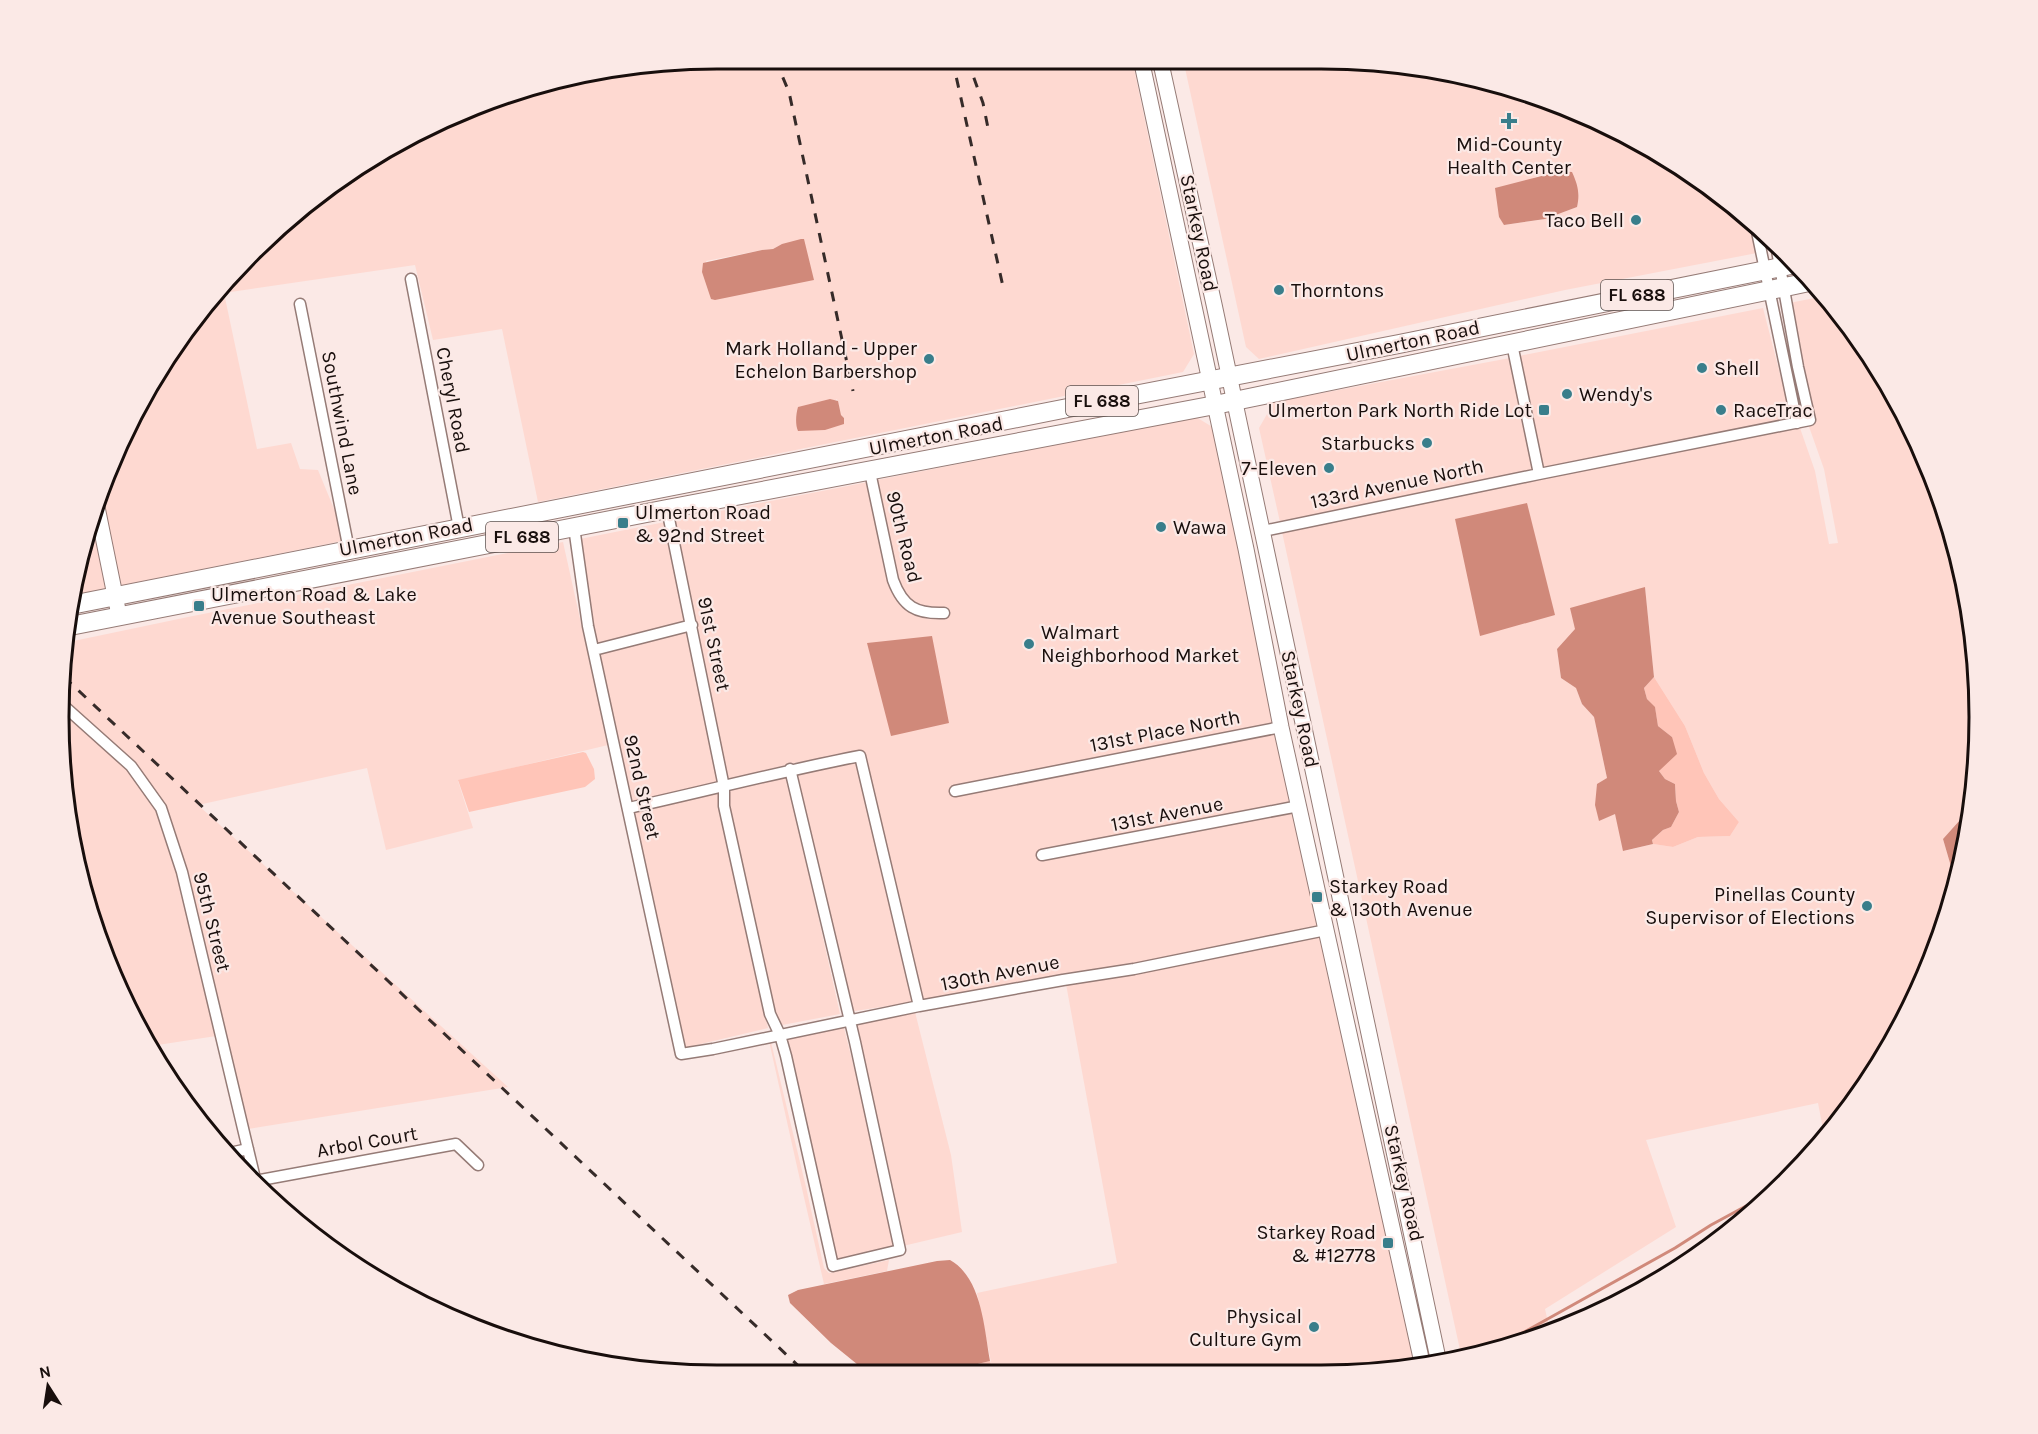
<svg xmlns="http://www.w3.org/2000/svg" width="2038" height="1434" font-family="Karla,sans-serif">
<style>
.built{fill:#fed9d1;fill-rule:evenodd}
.green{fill:#ffc5b8}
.water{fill:#d0897a}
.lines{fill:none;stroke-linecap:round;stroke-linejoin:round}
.stream{stroke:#d0897a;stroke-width:3}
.street-casing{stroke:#957b76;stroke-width:13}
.secondary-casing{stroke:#957b76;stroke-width:17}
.primary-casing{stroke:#957b76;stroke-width:20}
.street{stroke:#fff;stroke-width:10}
.secondary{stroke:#fff;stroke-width:15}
.primary{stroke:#fff;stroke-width:18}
.rail{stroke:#362b29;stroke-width:3;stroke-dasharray:10 10;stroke-linecap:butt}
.poi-dot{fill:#397e8b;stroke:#fbe9e6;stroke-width:2}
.labels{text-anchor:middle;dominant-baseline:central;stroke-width:4.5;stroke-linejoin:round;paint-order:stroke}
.shield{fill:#fbe9e6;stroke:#5c504d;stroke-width:1.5}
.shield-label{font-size:18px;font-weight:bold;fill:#180e0c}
.poi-label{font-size:20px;fill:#180e0c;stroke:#fbe9e6;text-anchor:start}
.street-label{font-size:20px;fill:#180e0c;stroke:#fbe9e6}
.rim{fill:none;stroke:#180e0c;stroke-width:3}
</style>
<rect width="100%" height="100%" fill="#fbe9e6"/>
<path class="built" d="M717,59H1132L1194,354L1183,372L538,502L502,329L433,340L415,265L224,293L257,449L291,443L300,469L318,470L339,521L342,541L118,586L100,497L109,465L169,351L222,283L351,169L465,109L546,81ZM782,244L711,299L706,261L762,250L773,249ZM837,399L841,415L844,418V424L797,428Z
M1183,59H1321L1450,71L1533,94L1650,147L1722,195L1751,221L1757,253L1565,290L1259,359L1246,347ZM1540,175L1577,207L1545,219L1505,225L1499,217L1529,180Z
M1825,296L1891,387L1944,505L1974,631L1978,760L1969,818L1960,820L1943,839L1957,887L1912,1008L1850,1107L1824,1134L1818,1103L1646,1140L1676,1227L1545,1309L1550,1331L1492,1353L1462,1359L1282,532L1540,479L1800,428L1815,471L1829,544L1838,543L1824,469L1807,421L1784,304ZM1645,587L1654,677L1685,726L1704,773L1719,799L1739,822L1730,836L1698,837L1673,847L1653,844L1624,851L1615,813L1599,821L1607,778L1594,717L1582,704L1576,688L1561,678L1557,649L1575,629Z
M1763,308L1789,409L1779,422L1542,468L1519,356Z
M1510,358L1533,470L1280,522L1259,428L1274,402Z
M1196,417L1214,428L1276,722L950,787L951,797L1278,733L1293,802L1037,851L1039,861L1296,812L1320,926L1133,964L1062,974L922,1000L865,755L859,751L794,763L728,780L674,520L868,482L888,581L893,593L905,609L916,616L930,619L949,617L948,607L930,608L919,606L911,602L906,596L897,579L877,480Z
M95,517L109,588L74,595Z
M665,522L686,621L597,643L592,625L580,539Z
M563,542L608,745L458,781L473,828L386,850L367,768L198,805L508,1087L248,1129L187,871L134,762L64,700V643L188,617Z
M688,631L719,783L632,802L614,727L600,654Z
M64,713L128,770L157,810L178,874L216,1036L151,1046L126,1008L81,888L64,803Z
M857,762L913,1002L849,1012L796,774Z
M787,776L840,1014L777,1026L728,806L729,791Z
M719,793V807L768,1028L684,1048L634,812Z
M1323,936L1418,1368L1407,1370L993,1372L977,1293L1117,1263L1066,984L1135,974Z
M915,1012L951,1155L962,1232L903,1246L889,1169L852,1022Z
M843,1024L880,1171L894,1248L832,1262L779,1036Z
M770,1038L806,1187L824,1268L829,1273L889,1260L887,1271L824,1284L800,1180L769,1041Z"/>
<path class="green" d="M1654,677L1685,726L1704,773L1719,799L1739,822L1730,836L1698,837L1673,847L1653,844L1652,840L1663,830L1671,827L1679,812L1676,801L1675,784L1665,779L1659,771L1672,737L1658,726L1655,708L1647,699L1644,688Z
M583,752L586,753L594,769L595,779L585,787L469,812L458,780Z
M990,1361L993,1372L941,1373Z"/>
<path class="water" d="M1561,171L1572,172C1578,185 1580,194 1577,207L1545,219L1504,225L1499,217L1495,188Z
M801,239H804L814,280L715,300L711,299L702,272L703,263L762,250L773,249L782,244Z
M830,399L838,401L841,415L844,418V424L825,430L798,431C795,424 796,414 798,407Z
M1527,503L1555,615L1480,636L1455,519Z
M1645,587L1654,677L1644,688L1647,699L1655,707L1658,726L1672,737L1677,754L1659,771L1665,779L1675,784L1676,801L1679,812L1671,827L1663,830L1652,840L1653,844L1623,851L1615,814L1599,821L1595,805L1597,784L1607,778L1594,717L1582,704L1576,688L1561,678L1557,649L1575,629L1570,608Z
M932,636L949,723L891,736L867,643Z
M1969,818L1957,887L1943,839L1960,820Z
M950,1260C982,1278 984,1328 990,1361L941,1373H868L831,1343L790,1303L788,1295L798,1290L937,1261Z"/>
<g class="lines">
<path class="stream" d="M1753,1201L1776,1190
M1483,1355L1675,1248L1711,1225L1746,1206"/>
<defs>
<path id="street" d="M1756,227L1797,423
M411,279L459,528
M300,304L349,550
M1512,344L1539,474
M870,472L893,580C903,607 916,614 944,613
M667,509L724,787V806L770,1014L780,1035L786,1056L833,1266L900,1250L855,1042L790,769
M574,527L588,626L681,1054L713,1049L919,1006L1063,980L1134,969L1326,930
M1263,531L1539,474L1810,420L1798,367L1776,245
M594,650L692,625
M64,706L131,766L161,808L182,872L256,1183
M955,791L1281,727
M629,808C706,791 782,771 860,756L919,1006
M1042,855L1299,806
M225,1154L248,1149
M255,1181L456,1144L478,1165"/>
<path id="secondary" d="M1141,59L1246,549L1281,727L1423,1367
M1160,59C1257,493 1346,929 1439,1363
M97,507L119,615"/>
<path id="primary" d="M71,605L1093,403L1399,344L1796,264
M65,627L667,509L1215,405L1814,281"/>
</defs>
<use href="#street" class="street-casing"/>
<use href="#secondary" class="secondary-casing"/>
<use href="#primary" class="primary-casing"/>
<use href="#street" class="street"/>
<use href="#secondary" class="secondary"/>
<use href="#primary" class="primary"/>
<path class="rail" d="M775,59L789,92L853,391
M950,59L956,76L1004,291
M967,59L983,103L988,128
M64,677L806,1373"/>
</g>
<g class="poi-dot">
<path d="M1506 112h6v6h6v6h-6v6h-6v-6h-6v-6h6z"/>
<circle cx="1636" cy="220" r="6"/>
<circle cx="1279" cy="290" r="6"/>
<circle cx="929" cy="359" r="6"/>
<circle cx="1702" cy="368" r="6"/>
<circle cx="1567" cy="394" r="6"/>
<rect x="1538" y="404" width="12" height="12" rx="3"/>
<circle cx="1721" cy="410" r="6"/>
<circle cx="1427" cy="443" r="6"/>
<circle cx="1329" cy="468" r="6"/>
<rect x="617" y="517" width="12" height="12" rx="3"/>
<circle cx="1161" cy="527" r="6"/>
<rect x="193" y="600" width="12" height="12" rx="3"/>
<circle cx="1029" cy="644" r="6"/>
<rect x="1311" y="891" width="12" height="12" rx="3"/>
<circle cx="1867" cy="906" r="6"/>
<rect x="1382" y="1237" width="12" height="12" rx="3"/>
<circle cx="1314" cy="1327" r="6"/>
</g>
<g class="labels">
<g class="shield">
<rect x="1601" y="280" width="72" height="30" rx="4.5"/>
<rect x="1066" y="386" width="72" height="30" rx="4.5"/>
<rect x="486" y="522" width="72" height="30" rx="4.5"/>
</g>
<g class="shield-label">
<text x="1637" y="295">FL 688</text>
<text x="1102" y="401">FL 688</text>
<text x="522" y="537">FL 688</text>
</g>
<g class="poi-label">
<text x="1509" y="144" text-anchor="middle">Mid-County<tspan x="1509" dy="23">Health Center</tspan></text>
<text x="1624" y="220" text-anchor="end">Taco Bell</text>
<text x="1291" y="290">Thorntons</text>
<text x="917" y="348" text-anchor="end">Mark Holland - Upper<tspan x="917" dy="23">Echelon Barbershop</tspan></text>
<text x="1714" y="368">Shell</text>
<text x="1579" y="394">Wendy's</text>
<text x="1532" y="410" text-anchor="end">Ulmerton Park North Ride Lot</text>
<text x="1733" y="410">RaceTrac</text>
<text x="1415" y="443" text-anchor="end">Starbucks</text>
<text x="1317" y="468" text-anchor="end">7-Eleven</text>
<text x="635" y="512">Ulmerton Road<tspan x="635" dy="23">&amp; 92nd Street</tspan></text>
<text x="1173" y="527">Wawa</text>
<text x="211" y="594">Ulmerton Road &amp; Lake<tspan x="211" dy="23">Avenue Southeast</tspan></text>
<text x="1041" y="632">Walmart<tspan x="1041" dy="23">Neighborhood Market</tspan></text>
<text x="1329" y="886">Starkey Road<tspan x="1329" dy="23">&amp; 130th Avenue</tspan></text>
<text x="1855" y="894" text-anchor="end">Pinellas County<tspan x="1855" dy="23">Supervisor of Elections</tspan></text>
<text x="1376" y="1232" text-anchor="end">Starkey Road<tspan x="1376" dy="23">&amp; #12778</tspan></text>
<text x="1302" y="1316" text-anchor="end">Physical<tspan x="1302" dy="23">Culture Gym</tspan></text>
</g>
<g class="street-label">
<text transform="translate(1199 233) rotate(78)">Starkey Road</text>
<text transform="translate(1413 341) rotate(-12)">Ulmerton Road</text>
<text transform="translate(453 400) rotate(79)">Cheryl Road</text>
<text transform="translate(342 423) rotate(79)">Southwind Lane</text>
<text transform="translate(936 436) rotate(-11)">Ulmerton Road</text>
<text transform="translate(1397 484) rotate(-12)">133rd Avenue North</text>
<text transform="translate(406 537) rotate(-11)">Ulmerton Road</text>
<text transform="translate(904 537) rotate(76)">90th Road</text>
<text transform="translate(714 644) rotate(78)">91st Street</text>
<text transform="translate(1300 709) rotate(78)">Starkey Road</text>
<text transform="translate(1165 731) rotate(-11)">131st Place North</text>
<text transform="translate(642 787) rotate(77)">92nd Street</text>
<text transform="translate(1167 814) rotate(-11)">131st Avenue</text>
<text transform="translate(212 922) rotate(76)">95th Street</text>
<text transform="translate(1000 973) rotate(-11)">130th Avenue</text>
<text transform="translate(367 1142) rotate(-10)">Arbol Court</text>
<text transform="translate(1404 1183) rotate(77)">Starkey Road</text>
</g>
</g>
<path d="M0 0H2038V1434H0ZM717 69H1321A648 648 0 0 1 1969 717V717A648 648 0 0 1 1321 1365H717A648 648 0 0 1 69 717V717A648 648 0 0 1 717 69Z" fill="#fbe9e6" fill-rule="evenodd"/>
<path class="rim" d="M717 69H1321A648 648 0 0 1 1969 717V717A648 648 0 0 1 1321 1365H717A648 648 0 0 1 69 717V717A648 648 0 0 1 717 69Z"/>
<g transform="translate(48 1386) rotate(348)" stroke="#fbe9e6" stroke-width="4.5" paint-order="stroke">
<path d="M0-4.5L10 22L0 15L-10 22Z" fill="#180e0c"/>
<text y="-9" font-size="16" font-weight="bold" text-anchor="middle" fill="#180e0c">N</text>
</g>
</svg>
